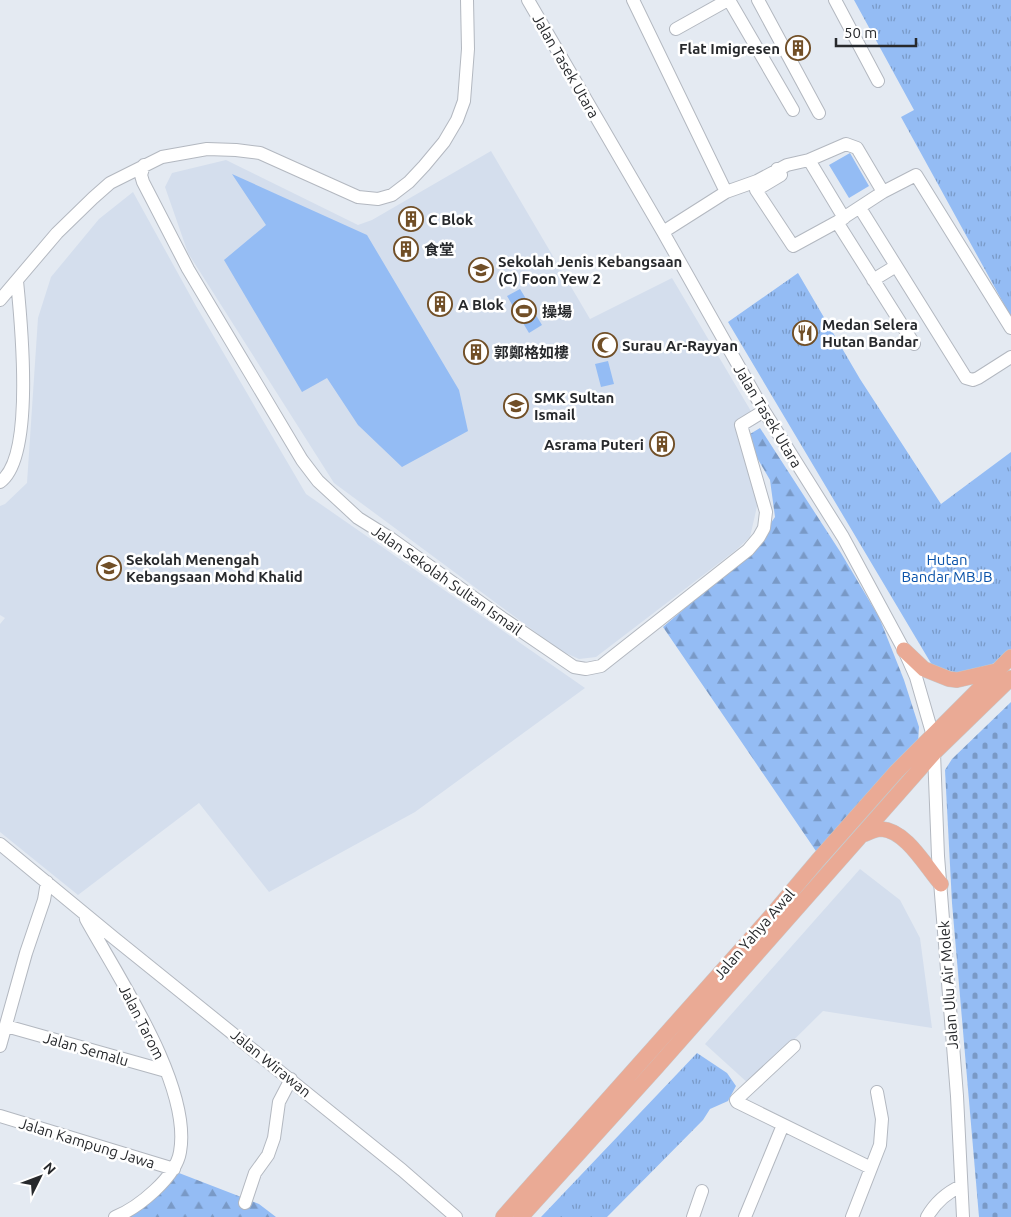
<svg xmlns="http://www.w3.org/2000/svg" width="1011" height="1217" font-family="Ubuntu,'Noto Sans SC',sans-serif">
<style>
.built{fill:#d4deed}
.grass{fill:url(#grass-tufts)}
.forest{fill:url(#forest-firs)}
.cemetery{fill:url(#cemetery-stones)}
.pitch{fill:#94bcf4}
.lines{fill:none;stroke-linecap:round;stroke-linejoin:round}
.minor-casing{stroke:#b3b8c0;stroke-width:14}
.major-casing{stroke:#c7c7c8;stroke-width:16}
.minor{stroke:#fff;stroke-width:12}
.major{stroke:#eaaa95;stroke-width:15}
.labels{text-anchor:middle;dominant-baseline:central;stroke-width:5;stroke-linejoin:round;paint-order:stroke}
.poi-label{font-size:15px;font-weight:bold;fill:#27292c;stroke:#fff;text-anchor:start}
.street-label{font-size:15px;fill:#27292c;stroke:#fff}
.park-label{font-size:15px;fill:#0952a9;stroke:#fff}
</style>
<defs>
<pattern id="grass-tufts" width="24" height="20" patternUnits="userSpaceOnUse" patternTransform="scale(1.25)"><rect width="24" height="20" fill="#94bcf4"/><path d="M3 7l-1-3M5 7V3M7 7l1-3M15 17l-1-3M17 17v-4M19 17l1-3" fill="none" stroke="#7999c6"/></pattern>
<pattern id="forest-firs" width="22" height="20" patternUnits="userSpaceOnUse" patternTransform="scale(1.25)"><rect width="22" height="20" fill="#94bcf4"/><path d="M5 1l3.5 6h-7zM16 11l3.5 6h-7z" fill="#7999c6"/></pattern>
<pattern id="cemetery-stones" width="16" height="16" patternUnits="userSpaceOnUse" patternTransform="scale(1.25)"><rect width="16" height="16" fill="#94bcf4"/><path d="M2 7V4a2 2 0 0 1 4 0v3zM10 15v-3a2 2 0 0 1 4 0v3z" fill="#7999c6"/></pattern>
</defs>
<rect width="100%" height="100%" fill="#e4eaf2"/>
<path class="built" d="M491,151L590,319L672,278L758,423L737,435L758,502L750,537L736,550L596,657L579,659L561,651L334,483L188,253L165,187L172,173L226,160L358,225L372,220Z
M133,192L196,306L306,494L585,688L415,812L269,892L199,803L78,895L0,832V624L5,618L0,615V506L5,504L27,483L38,318L51,277L99,219Z
M860,869L900,900L920,938L932,1028L823,1011L749,1084L705,1044Z"/>
<path class="grass" d="M854,0H1011V317L901,117L914,110Z
M798,273L860,379L941,504L1011,452V649L996,662L968,677L932,665L728,322Z
M697,1053L727,1073L736,1086L728,1101L710,1109L703,1120L607,1217H541Z"/>
<path class="forest" d="M760,428L841,553L879,617L904,680L919,727L918,743L818,854L663,627L751,552L775,517L770,480L745,437Z
M179,1173L259,1204L276,1217H122L158,1193Z"/>
<path class="cemetery" d="M1011,702V1217H979L952,903L945,770L952,759Z"/>
<path class="pitch" d="M850,153L869,186L849,198L829,165Z
M232,174L367,235L459,390L468,431L402,467L358,425L327,378L302,392L224,260L266,225Z
M520,289L542,325L529,333L507,296Z
M608,361L614,384L601,387L595,364Z"/>
<g class="lines">
<defs>
<path id="minor" d="M528,0L663,232L764,411L843,537L904,650L916,677L933,736L934,753L938,856L957,1096L963,1217
M633,0L726,192
M729,0L793,110
M758,0L819,113
M835,0L878,81
M676,29L728,0
M809,160L844,218
M144,165L141,175L143,182L188,269L302,460L318,481L358,518L390,538L502,618L574,667L586,669L601,666L748,550L759,537L764,528L766,512L741,425L764,411
M777,169L781,175L756,190L793,246L837,222L883,192L916,175L1011,328
M860,208L966,378L973,380L978,378L1011,357
M837,222L914,344
M663,232L726,192L757,181L787,165L809,160L846,144L857,148L883,192
M873,280L896,266
M0,300L57,233L93,198L110,183L162,157L207,149L236,150L260,153L358,197L378,199L392,195L409,182L424,166L444,142L457,120L464,101L468,49L467,0
M0,482C35,458 21,321 17,281
M0,844L114,938L402,1170L456,1217
M86,919C118,977 192,1086 180,1152C176,1177 138,1208 115,1217
M6,1026L166,1071
M0,1046L26,953L44,900L47,882
M794,1046L736,1100L737,1102L871,1168
M0,1116L174,1169
M245,1203L255,1173L268,1155L274,1138L279,1102L291,1079
M693,1217L702,1191
M745,1217L783,1125
M852,1217L880,1145L882,1119L877,1092
M927,1217C935,1203 946,1193 961,1186"/>
<path id="major" d="M904,650L924,669L949,679L957,680L996,671
M862,835C868,833 875,829 881,829C906,830 926,867 941,884
M503,1217L770,917L819,859L896,772L1011,657
M521,1217L656,1068L934,753L1011,678"/>
</defs>
<use href="#minor" class="minor-casing"/>
<use href="#major" class="major-casing"/>
<use href="#minor" class="minor"/>
<use href="#major" class="major"/>
</g>
<defs>
<symbol id="building-ring" viewBox="-11 -11 22 22"><circle r="9.5" fill="#fff" stroke="#714f27" stroke-width="1.5"/><path d="M-4-6H4V6H1V3H-1V6H-4ZM-2.5-4.3h1.7v1.8h-1.7ZM.8-4.3h1.7v1.8H.8ZM-2.5-1h1.7V.8h-1.7ZM.8-1h1.7V.8H.8Z" fill="#714f27"/></symbol>
<symbol id="school-ring" viewBox="-11 -11 22 22"><circle r="9.5" fill="#fff" stroke="#714f27" stroke-width="1.5"/><path d="M0-5L7-2L0 1L-7-2ZM-4 1L0 2.5L4 1V4Q0 6-4 4Z" fill="#714f27"/></symbol>
<symbol id="stadium-ring" viewBox="-11 -11 22 22"><circle r="9.5" fill="#fff" stroke="#714f27" stroke-width="1.5"/><path d="M0-5a6.5 5 0 1 0 0 10a6.5 5 0 1 0 0-10ZM-3.5-1.8h7v3.6h-7Z" fill="#714f27"/></symbol>
<symbol id="restaurant-ring" viewBox="-11 -11 22 22"><circle r="9.5" fill="#fff" stroke="#714f27" stroke-width="1.5"/><path d="M-5-6h1v4h1v-4h1v4h1v-4h1v5L-1.5 .5V6h-2V.5L-5-1ZM5-6V6H3V1.5H1.5Q1.5-4 5-6Z" fill="#714f27"/></symbol>
<symbol id="mosque-ring" viewBox="-11 -11 22 22"><circle r="9.5" fill="#fff" stroke="#714f27" stroke-width="1.5"/><path d="M3.5-4.9A6 6 0 1 0 3.5 4.9A5 5 0 1 1 3.5-4.9Z" fill="#714f27"/></symbol>
</defs>
<g fill-rule="evenodd">
<use href="#building-ring" x="784" y="34" width="28" height="28"/>
<use href="#building-ring" x="397" y="205" width="28" height="28"/>
<use href="#building-ring" x="392" y="235" width="28" height="28"/>
<use href="#school-ring" x="467" y="256" width="28" height="28"/>
<use href="#building-ring" x="426" y="290" width="28" height="28"/>
<use href="#stadium-ring" x="510" y="297" width="28" height="28"/>
<use href="#restaurant-ring" x="791" y="319" width="28" height="28"/>
<use href="#mosque-ring" x="591" y="331" width="28" height="28"/>
<use href="#building-ring" x="462" y="338" width="28" height="28"/>
<use href="#school-ring" x="502" y="392" width="28" height="28"/>
<use href="#building-ring" x="648" y="430" width="28" height="28"/>
<use href="#school-ring" x="95" y="554" width="28" height="28"/>
</g>
<g class="labels">
<g class="poi-label">
<text x="780" y="48" text-anchor="end">Flat Imigresen</text>
<text x="428" y="219">C Blok</text>
<text x="424" y="249">食堂</text>
<text x="498" y="261">Sekolah Jenis Kebangsaan<tspan x="498" dy="17">(C) Foon Yew 2</tspan></text>
<text x="458" y="304">A Blok</text>
<text x="542" y="311">操場</text>
<text x="822" y="324">Medan Selera<tspan x="822" dy="17">Hutan Bandar</tspan></text>
<text x="622" y="345">Surau Ar-Rayyan</text>
<text x="494" y="352">郭鄭格如樓</text>
<text x="534" y="397">SMK Sultan<tspan x="534" dy="17">Ismail</tspan></text>
<text x="644" y="444" text-anchor="end">Asrama Puteri</text>
<text x="126" y="559">Sekolah Menengah<tspan x="126" dy="17">Kebangsaan Mohd Khalid</tspan></text>
</g>
<g class="street-label">
<text transform="translate(566 66) rotate(60)">Jalan Tasek Utara</text>
<text transform="translate(768 416) rotate(59)">Jalan Tasek Utara</text>
<text transform="translate(447 580) rotate(35)">Jalan Sekolah Sultan Ismail</text>
<text transform="translate(754 934) rotate(-49)">Jalan Yahya Awal</text>
<text transform="translate(948 985) rotate(-94)">Jalan Ulu Air Molek</text>
<text transform="translate(142 1022) rotate(63)">Jalan Tarom</text>
<text transform="translate(86 1049) rotate(16)">Jalan Semalu</text>
<text transform="translate(271 1063) rotate(39)">Jalan Wirawan</text>
<text transform="translate(87 1143) rotate(17)">Jalan Kampung Jawa</text>
</g>
<g class="park-label">
<text x="947" y="559">Hutan<tspan x="947" dy="17">Bandar MBJB</tspan></text>
</g>
</g>
<g transform="translate(40 1177) rotate(48)" stroke="#ffffff" stroke-width="4" paint-order="stroke">
<path d="M0-4L9 19L0 12L-9 19Z" fill="#27292c"/>
<text y="-8" font-size="14" font-weight="bold" text-anchor="middle" fill="#27292c">N</text>
</g>
<path d="M836 38v8h80v-8" fill="none" stroke="#27292c" stroke-width="2.5"/>
<text x="844" y="38" font-size="15" fill="#27292c" stroke="#ffffff" stroke-width="4" paint-order="stroke">50 m</text>
</svg>
